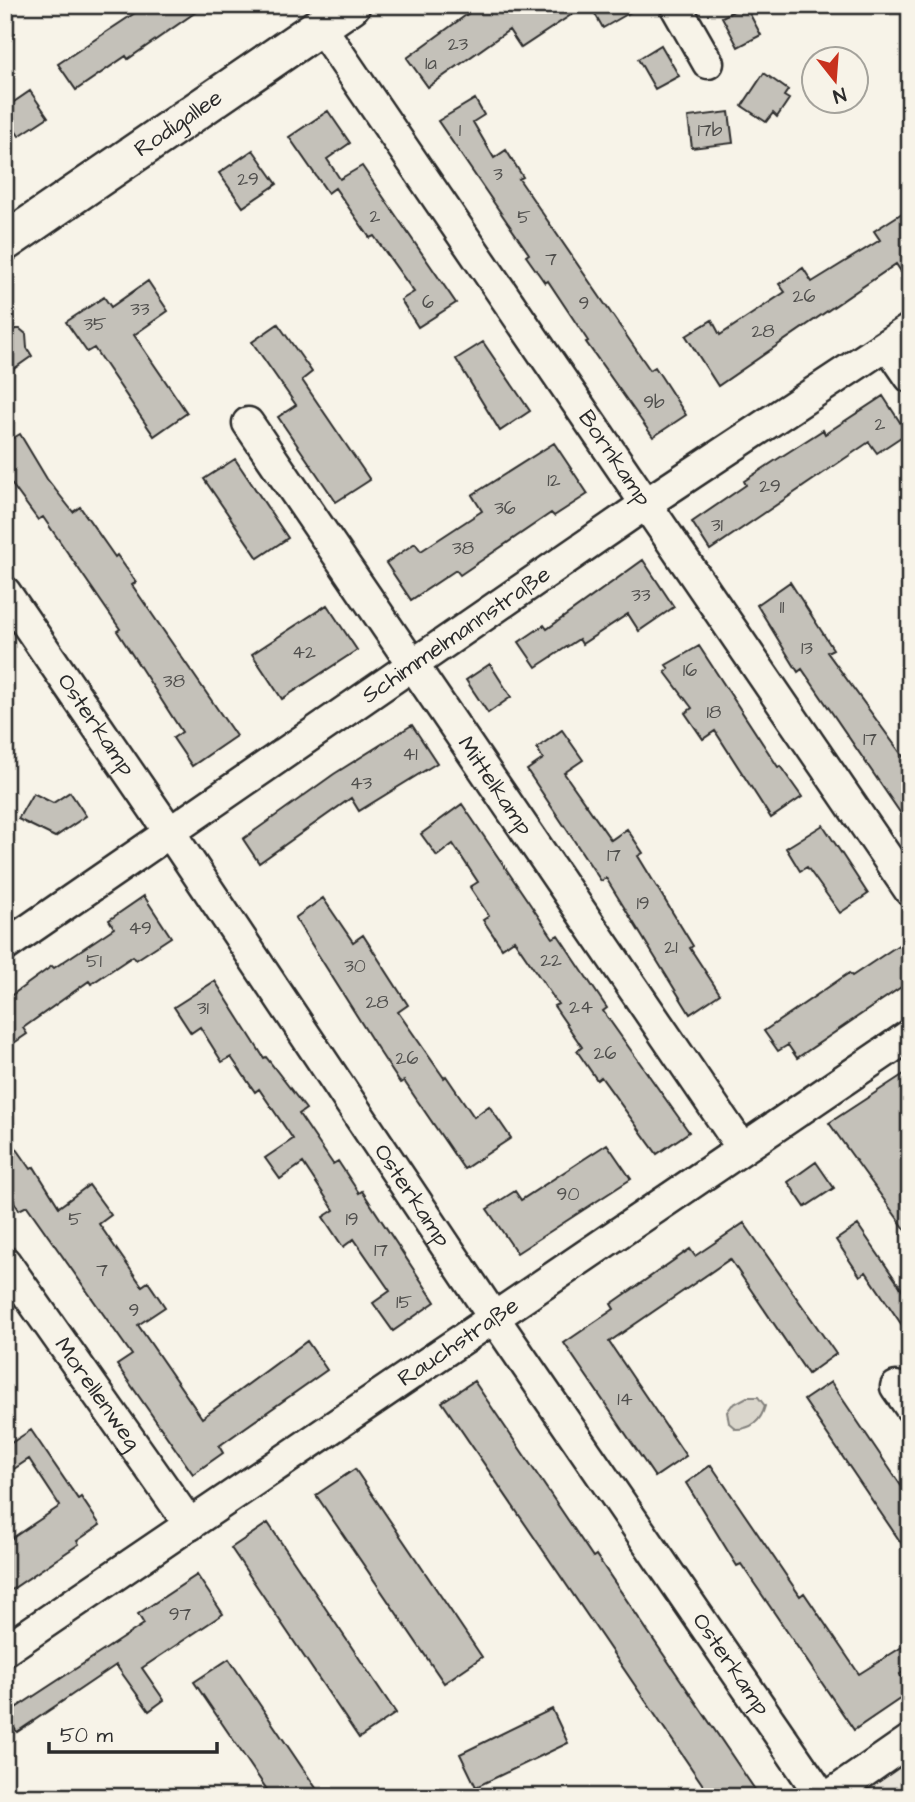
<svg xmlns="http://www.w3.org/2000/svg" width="915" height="1802" font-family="'Architects Daughter',sans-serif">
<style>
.built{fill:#e8e4da}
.green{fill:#dad6cc;stroke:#82807c;stroke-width:2}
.building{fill:#c4c1b9;stroke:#2b2b2b;stroke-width:2}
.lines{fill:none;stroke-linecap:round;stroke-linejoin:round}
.minor-casing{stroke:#2b2b2b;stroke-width:35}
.major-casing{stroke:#2b2b2b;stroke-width:42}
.minor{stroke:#f7f3e8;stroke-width:30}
.major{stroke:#f7f3e8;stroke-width:37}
.labels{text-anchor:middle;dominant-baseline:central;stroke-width:7;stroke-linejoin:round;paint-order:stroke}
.number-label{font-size:19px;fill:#51504e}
.street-label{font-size:23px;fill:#2b2b2b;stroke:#f7f3e8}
</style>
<rect width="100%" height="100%" fill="#f7f3e8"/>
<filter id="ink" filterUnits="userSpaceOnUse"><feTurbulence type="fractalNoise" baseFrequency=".0143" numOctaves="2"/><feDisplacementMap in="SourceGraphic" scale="14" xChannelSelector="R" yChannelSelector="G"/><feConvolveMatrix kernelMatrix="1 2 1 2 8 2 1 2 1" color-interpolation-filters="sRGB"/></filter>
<g filter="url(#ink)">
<path class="built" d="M910,1760V1797H855Z"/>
<path class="green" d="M747,1397H758L765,1406C761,1421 751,1429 736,1429L729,1423L727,1412L732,1405Z"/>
<path class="building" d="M147,5H206L128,59L126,56L76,90L58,64Z
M480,5H586L521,48L509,30L428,87L407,58Z
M590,5H643L603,28Z
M745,5L761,35L738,47L722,17Z
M661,45L679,76L655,89L638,59Z
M764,73L788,90L784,96L789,99L777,117L773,113L766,122L742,106Z
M30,91L48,117L19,136L5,116V108Z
M475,99L484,115L473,122L494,158L506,150L523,177L519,179L650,370L655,367L686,415L653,437L586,342L588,341L548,281L545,283L526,256L529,254L438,121Z
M328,111L350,143L327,159L340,179L362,166L456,303L418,327L401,300L414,292L374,236L370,238L335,188L328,193L289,137Z
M729,112L733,143L692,148L688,117Z
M253,150L277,184L243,207L219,173Z
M910,208V285L896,264L718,386L686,336L712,320L720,335L785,292L779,284L803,268L812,282L880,240L874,231Z
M148,281L168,311L134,335L187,413L154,436L94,348L87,352L66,322L104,297L111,307Z
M278,324L312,372L302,380L370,480L336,502L278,417L296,405L252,342Z
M5,329H20L26,334L27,348L32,356L5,375Z
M483,342L530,411L500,431L456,359Z
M883,396L907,433L877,453L869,442L710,550L692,522L746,485L744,481L776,460L823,430L825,434Z
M20,434L47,479L73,512L80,507L115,557L117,555L136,582L132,585L236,736L192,766L173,738L182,732L117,631L120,629L43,517L38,520L5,475V443Z
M554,443L588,494L554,516L551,513L460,575L456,570L411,600L386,563L415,543L421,551L482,511L472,495Z
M235,459L288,538L258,558L204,479Z
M643,560L674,607L639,631L628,614L582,644L579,639L536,667L519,642L544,625L547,629Z
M790,582L833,649L827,652L910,766V827L802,669L798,672L757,605Z
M327,605L357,650L282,699L252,654Z
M699,646L778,767L780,766L802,797L771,818L715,731L703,739L685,713L692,708L665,672L669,669L666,665Z
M490,664L511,697L488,713L466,680Z
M412,725L437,763L359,811L351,798L259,863L243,839L334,774Z
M562,730L583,760L564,773L611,840L627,829L643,853L638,856L693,946L690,948L720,994L690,1014L606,878L601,881L527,770L543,759L537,748Z
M70,792L86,816L55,837L18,819L33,793L53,803Z
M462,804L553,938L558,935L607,1008L603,1011L689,1132L657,1154L601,1077L597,1080L577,1051L582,1047L554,1006L558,1004L514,940L502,948L483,920L489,916L470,887L478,882L453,844L437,856L421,834Z
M823,825L868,894L840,913L807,867L800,871L786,848Z
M144,896L171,937L136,960L133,956L91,984L89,981L23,1028L27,1034L5,1049V1000L52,966L54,968L114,928L109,920Z
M323,898L353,942L363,935L408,1005L398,1012L444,1078L446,1076L474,1117L489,1106L511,1138L464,1169L404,1081L400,1083L381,1054L295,918Z
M903,942L910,952V981L797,1058L788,1045L778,1051L764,1031L849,973L852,976Z
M215,981L264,1058L266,1057L306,1109L299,1114L333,1164L338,1161L359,1193L362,1191L435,1302L393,1331L373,1303L390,1291L354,1239L343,1247L323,1217L334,1210L303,1163L280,1179L265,1158L293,1139L259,1089L255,1092L231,1057L222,1062L200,1027L191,1033L174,1007Z
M910,1070V1236L829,1123Z
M5,1132L31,1169L34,1167L59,1207L89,1185L111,1215L99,1224L142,1286L148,1282L165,1307L138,1325L202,1418L307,1341L327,1370L219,1446L223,1453L193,1474L117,1365L132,1355L27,1206L19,1210L5,1187Z
M607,1144L631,1179L517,1253L487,1209L515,1191L521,1200Z
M816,1162L834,1188L805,1207L788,1182Z
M744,1223L836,1354L808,1374L730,1259L609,1342L686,1456L655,1477L564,1343L614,1309L611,1304L690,1249L695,1256Z
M858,1225L910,1301V1337L866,1272L860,1276L836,1240Z
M474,1381L593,1557L596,1555L760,1797H711L442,1402Z
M831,1382L910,1499V1556L804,1400Z
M31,1430L78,1499L81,1497L100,1525L77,1541L79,1544L5,1594V1543L60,1506L29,1459L5,1475V1447Z
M711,1465L800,1596L804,1593L859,1674L910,1642V1668L900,1674L910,1692L854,1730L741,1564L737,1566L686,1483Z
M355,1469L482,1657L444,1683L316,1495Z
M268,1523L396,1713L359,1738L231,1548Z
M197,1575L223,1614L142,1668L164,1700L149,1711L116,1665L17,1732L5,1715L144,1624L138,1614Z
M229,1659L322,1797H272L194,1682Z
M552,1709L568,1743L476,1787L460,1754Z"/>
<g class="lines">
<defs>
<g id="minor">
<path d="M675,5L708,63"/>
<path id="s1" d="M320,26L910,891"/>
<path d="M888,345L910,377"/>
<path id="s2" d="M248,423L742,1148"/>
<path id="s3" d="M5,592L171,834L494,1318L822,1797"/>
<path id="s4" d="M5,946L647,503L910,329"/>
<path id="s5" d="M5,1262L190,1525"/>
<path d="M896,1387L910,1407"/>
<path id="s6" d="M5,1650L910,1035"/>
<path d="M828,1797L910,1740"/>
</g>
<g id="major">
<path id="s7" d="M5,242L351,5"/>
</g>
</defs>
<use href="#minor" class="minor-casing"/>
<use href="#major" class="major-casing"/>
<use href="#minor" class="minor"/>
<use href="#major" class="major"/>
</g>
</g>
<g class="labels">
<g class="number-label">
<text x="458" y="44">23</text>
<text x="431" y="63">1a</text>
<text x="460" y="130">1</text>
<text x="710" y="130">17b</text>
<text x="498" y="174">3</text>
<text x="248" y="179">29</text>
<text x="375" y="216">2</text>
<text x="524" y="217">5</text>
<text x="551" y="259">7</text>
<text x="804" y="296">26</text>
<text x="428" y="302">6</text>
<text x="584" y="303">9</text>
<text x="140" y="309">33</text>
<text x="95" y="324">35</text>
<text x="763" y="331">28</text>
<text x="654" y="402">9b</text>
<text x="880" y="424">2</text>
<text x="554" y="480">12</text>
<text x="770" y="486">29</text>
<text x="505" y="508">36</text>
<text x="717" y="525">31</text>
<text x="463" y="548">38</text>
<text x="641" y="595">33</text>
<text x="782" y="607">11</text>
<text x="807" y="648">13</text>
<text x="304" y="652">42</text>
<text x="690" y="670">16</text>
<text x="174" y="681">38</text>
<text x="714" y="712">18</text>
<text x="870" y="739">17</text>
<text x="410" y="754">41</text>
<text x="361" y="783">43</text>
<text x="614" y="855">17</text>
<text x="643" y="903">19</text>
<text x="140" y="928">49</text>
<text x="671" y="947">21</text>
<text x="551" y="960">22</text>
<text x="94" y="961">51</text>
<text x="355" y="966">30</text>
<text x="377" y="1002">28</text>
<text x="581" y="1007">24</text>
<text x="203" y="1008">31</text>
<text x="605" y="1053">26</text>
<text x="407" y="1058">26</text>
<text x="568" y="1194">90</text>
<text x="75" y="1219">5</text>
<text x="352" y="1219">19</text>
<text x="381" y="1250">17</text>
<text x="102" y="1270">7</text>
<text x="404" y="1302">15</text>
<text x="134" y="1310">9</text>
<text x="625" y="1399">14</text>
<text x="180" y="1614">97</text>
</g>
<g class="street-label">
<text stroke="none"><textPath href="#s7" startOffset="210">Rodigallee</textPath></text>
<text stroke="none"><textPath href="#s1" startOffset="523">Bornkamp</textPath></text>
<text stroke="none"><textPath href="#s4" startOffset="548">Schimmelmannstraße</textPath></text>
<text stroke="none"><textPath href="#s3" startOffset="161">Osterkamp</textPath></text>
<text stroke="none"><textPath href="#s2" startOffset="439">Mittelkamp</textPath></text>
<text stroke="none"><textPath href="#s3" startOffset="728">Osterkamp</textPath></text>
<text stroke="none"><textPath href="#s6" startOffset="548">Rauchstraße</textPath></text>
<text stroke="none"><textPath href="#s5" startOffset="161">Morellenweg</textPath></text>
<text stroke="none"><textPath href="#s3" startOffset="1295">Osterkamp</textPath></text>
</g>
</g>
<rect width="915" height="1802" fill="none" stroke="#f7f3e8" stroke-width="28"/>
<rect x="14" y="14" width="887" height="1774" fill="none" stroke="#2b2b2b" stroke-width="2.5" filter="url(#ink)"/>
<g transform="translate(835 80) rotate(163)"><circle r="33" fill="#f7f3e8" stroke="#a5a39c" stroke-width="2"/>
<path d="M0-5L12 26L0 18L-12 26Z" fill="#c8321e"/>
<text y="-10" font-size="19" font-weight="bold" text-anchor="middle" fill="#2b2b2b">N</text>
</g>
<path d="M49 1742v10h168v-10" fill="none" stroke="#2b2b2b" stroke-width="3.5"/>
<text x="60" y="1742" font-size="21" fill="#2b2b2b" stroke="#f7f3e8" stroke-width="5" paint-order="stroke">50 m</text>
</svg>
